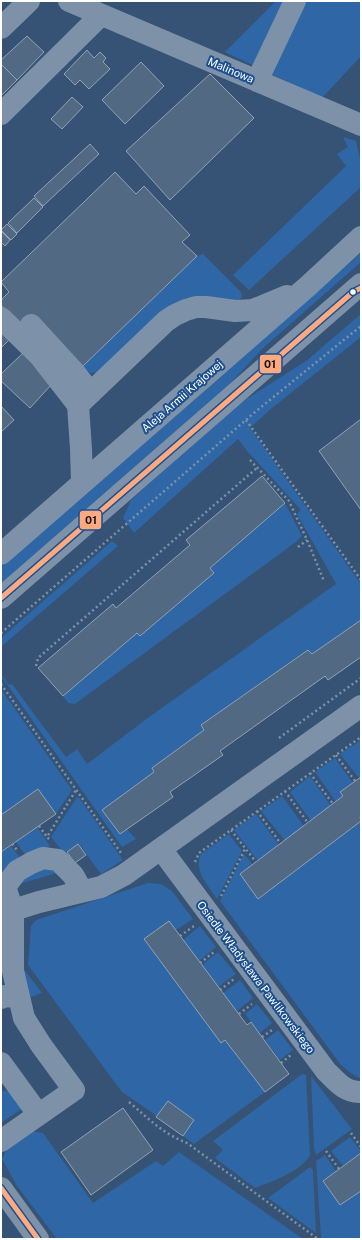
<svg xmlns="http://www.w3.org/2000/svg" width="362" height="1240" font-family="'Public Sans',sans-serif">
<style>
.green{fill:#2f66a5}
.building{fill:#526984;stroke:#92a2b6}
.lines{fill:none;stroke-linecap:round;stroke-linejoin:round}
.path{stroke:#7d92a8;stroke-width:2.5;stroke-dasharray:2 3;stroke-linecap:butt}
.minor{stroke:#7d92a8;stroke-width:22}
.bus-1-casing{stroke:#1b4f8f;stroke-width:8}
.bus-1{stroke:#ffa980;stroke-width:5}
.bus-dot{fill:#fff;stroke:#1b4f8f;stroke-width:1.5}
.labels{text-anchor:middle;dominant-baseline:central;stroke-width:4;stroke-linejoin:round;paint-order:stroke}
.street-label{font-size:11px;fill:#fff;stroke:#1b4f8f}
.line-badge{stroke:#1b4f8f;stroke-width:1.5}
.pale-badge-label{font-size:11px;text-anchor:middle;font-weight:bold;fill:#111}
</style>
<rect width="100%" height="100%" fill="#365274"/>
<path class="green" d="M276,1H361V56L322,98L225,52Z
M343,137L356,141L361,163V187L249,290L233,275L346,166L337,154L348,147Z
M361,253V262L262,349L217,398L1,587V567Z
M203,254L241,292L242,297L235,303L210,299L101,372L91,373L82,367L197,256Z
M361,314V337L272,408L250,428L361,584V620L312,654L307,650L201,725L204,730L152,768L154,772L102,810L120,834L127,829L136,839L122,847L1,676V674L9,685L12,684L66,757L77,749L87,764L149,717L336,584L297,514L301,510L248,452L238,439L134,533L123,518L131,500L239,404L306,361Z
M285,503L302,536L296,542L75,704L68,703L63,696L137,633L140,636L214,573L210,568Z
M112,541L118,546L1,647V638Z
M1,689L72,790L56,814L38,789L1,815Z
M361,740V777L359,778L340,754Z
M335,758L353,783L340,792L343,796L336,802L315,772Z
M310,776L331,806L311,821L290,792Z
M282,796L304,826L285,841L261,811Z
M77,797L80,799L123,860L101,874L79,844L64,853L51,837Z
M256,814L279,845L258,861L234,830Z
M361,821V1079L352,1074L341,1065L220,901L244,854L253,865L240,874L258,899Z
M37,827L50,846L28,859L16,842Z
M229,834L242,851L217,899C208,886 193,870 201,854Z
M11,846L24,863L4,878L1,874V852Z
M37,867L60,872L16,885Z
M148,883L161,884L172,891L193,919L176,930L221,1043L225,1040L265,1092L194,1144L183,1136L194,1120L169,1101L156,1117L154,1114L122,1092L28,965L31,926L36,920Z
M200,926L216,947L199,961L183,940Z
M218,952L236,974L218,987L202,965Z
M23,968L42,993L31,997L21,986Z
M240,980L253,998L237,1011L223,993Z
M257,1004L272,1023L260,1033L245,1014Z
M278,1030L293,1050L280,1060L265,1040Z
M302,1074L306,1075L310,1156C298,1173 273,1181 255,1188L215,1158L223,1150L213,1141Z
M311,1076L352,1129L316,1155L314,1148Z
M15,1090L26,1106L1,1123V1091Z
M32,1131L43,1133L93,1203L156,1161L163,1166L179,1152L303,1239H57L17,1186L2,1159L6,1150Z
M350,1137L361,1151V1153L343,1166L331,1151Z
M325,1155L336,1171L323,1181L340,1205L361,1191V1239H323L321,1238L316,1161Z
M310,1167L313,1170L316,1233L268,1198Z"/>
<path class="building" d="M27,36L44,52L17,80L1,64V60Z
M87,50L94,58L100,52L106,58L103,62L110,69L89,89L80,80L75,85L64,74Z
M141,62L164,86L125,124L102,100Z
M1,64L17,80L1,96Z
M210,74L254,118L170,200L126,151Z
M72,97L83,107L62,129L51,119Z
M90,144L99,154L43,206L34,196Z
M115,172L136,194L144,186L190,235L182,242L197,256L82,367L21,326L1,305V300L9,292L1,282Z
M34,198L43,207L17,233L8,223Z
M7,224L17,234L11,240L1,230Z
M1,231L10,240L5,246L1,242Z
M1,331L9,340L1,348Z
M23,353L52,384L30,408L1,381V374Z
M1,406L14,420L1,432Z
M361,419V510L319,451Z
M262,476L285,503L210,568L214,573L140,636L137,633L63,696L38,668L113,604L116,608L190,545L186,540Z
M361,620V657L328,680L325,676L220,751L223,755L170,792L173,797L120,834L102,810L154,772L152,768L204,730L201,725L308,650L312,654Z
M361,777V816L360,817L361,821L258,899L240,874L343,796L340,792Z
M38,789L56,814L1,852V815Z
M78,844L86,855L75,863L67,852Z
M169,921L247,1025L251,1022L289,1074L265,1092L225,1040L221,1043L144,939Z
M168,1101L194,1120L183,1136L156,1117Z
M123,1108L153,1150L91,1195L61,1152Z
M361,1153V1191L340,1205L323,1181Z"/>
<g class="lines">
<path class="path" d="M246,420L361,580
M250,460L289,501L307,540L324,581
M298,547L307,540
M1,633L255,412L361,326
M36,666L38,658L258,467
M1,684L121,853
M279,738L361,678
M336,755L355,781
M310,773L333,804
M285,791L308,823
M257,811L281,844
M39,826L47,837
M231,830L256,862
M49,839L47,837L76,790
M12,844L17,850
M195,862L199,853L361,737
M221,896L245,849
M180,936L194,926
M200,963L214,952
M220,990L234,979
M239,1014L252,1004
M262,1037L272,1030
M281,1063L291,1055
M129,1102C149,1119 162,1133 187,1143L318,1239
M351,1133L361,1147
M326,1151L339,1169"/>
<path class="minor" d="M69,1L361,125
M1,28L29,1
M257,81L295,1
M1,114L101,15
M1,318L39,355L78,405
M31,325L75,373L91,393
M82,483L81,449L78,405L166,321L175,315L186,310L196,307H206L235,311L253,310L287,296
M1,554L308,286L361,237
M1,598L361,284
M161,849L326,1071C336,1081 345,1093 361,1092
M1,914L39,902L101,887L124,875L361,706
M1,998L4,996L19,997
M1,1063L38,1114
M1,1141L74,1090L41,1045L24,1018L13,971V910L5,887L17,871L31,863L43,858L58,860L73,875L82,891
M1,1188L38,1239"/>
<defs>
<path id="bus-1" d="M1,598L353,292L361,288
M1,1188L38,1239"/>
</defs>
<use href="#bus-1" class="bus-1-casing"/>
<use href="#bus-1" class="bus-1"/>
</g>
<circle class="bus-dot" cx="353" cy="292" r="3.5"/>
<g class="labels">
<g class="street-label">
<text transform="translate(231 70) rotate(23)">Malinowa</text>
<text transform="translate(182 396) rotate(-41)">Aleja Armii Krajowej</text>
<text transform="translate(256 977) rotate(53)">Osiedle Władysława Pawlikowskiego</text>
</g>
</g>
<g class="line-badge">
<rect x="259" y="354" width="23" height="20" rx="4" fill="#ffa980"/>
<rect x="79" y="510" width="23" height="20" rx="4" fill="#ffa980"/>
</g>
<g class="pale-badge-label">
<text x="270" y="368">01</text>
<text x="91" y="524">01</text>
</g>
<rect width="362" height="1240" fill="none" stroke="#ffffff" stroke-width="4"/>
</svg>
